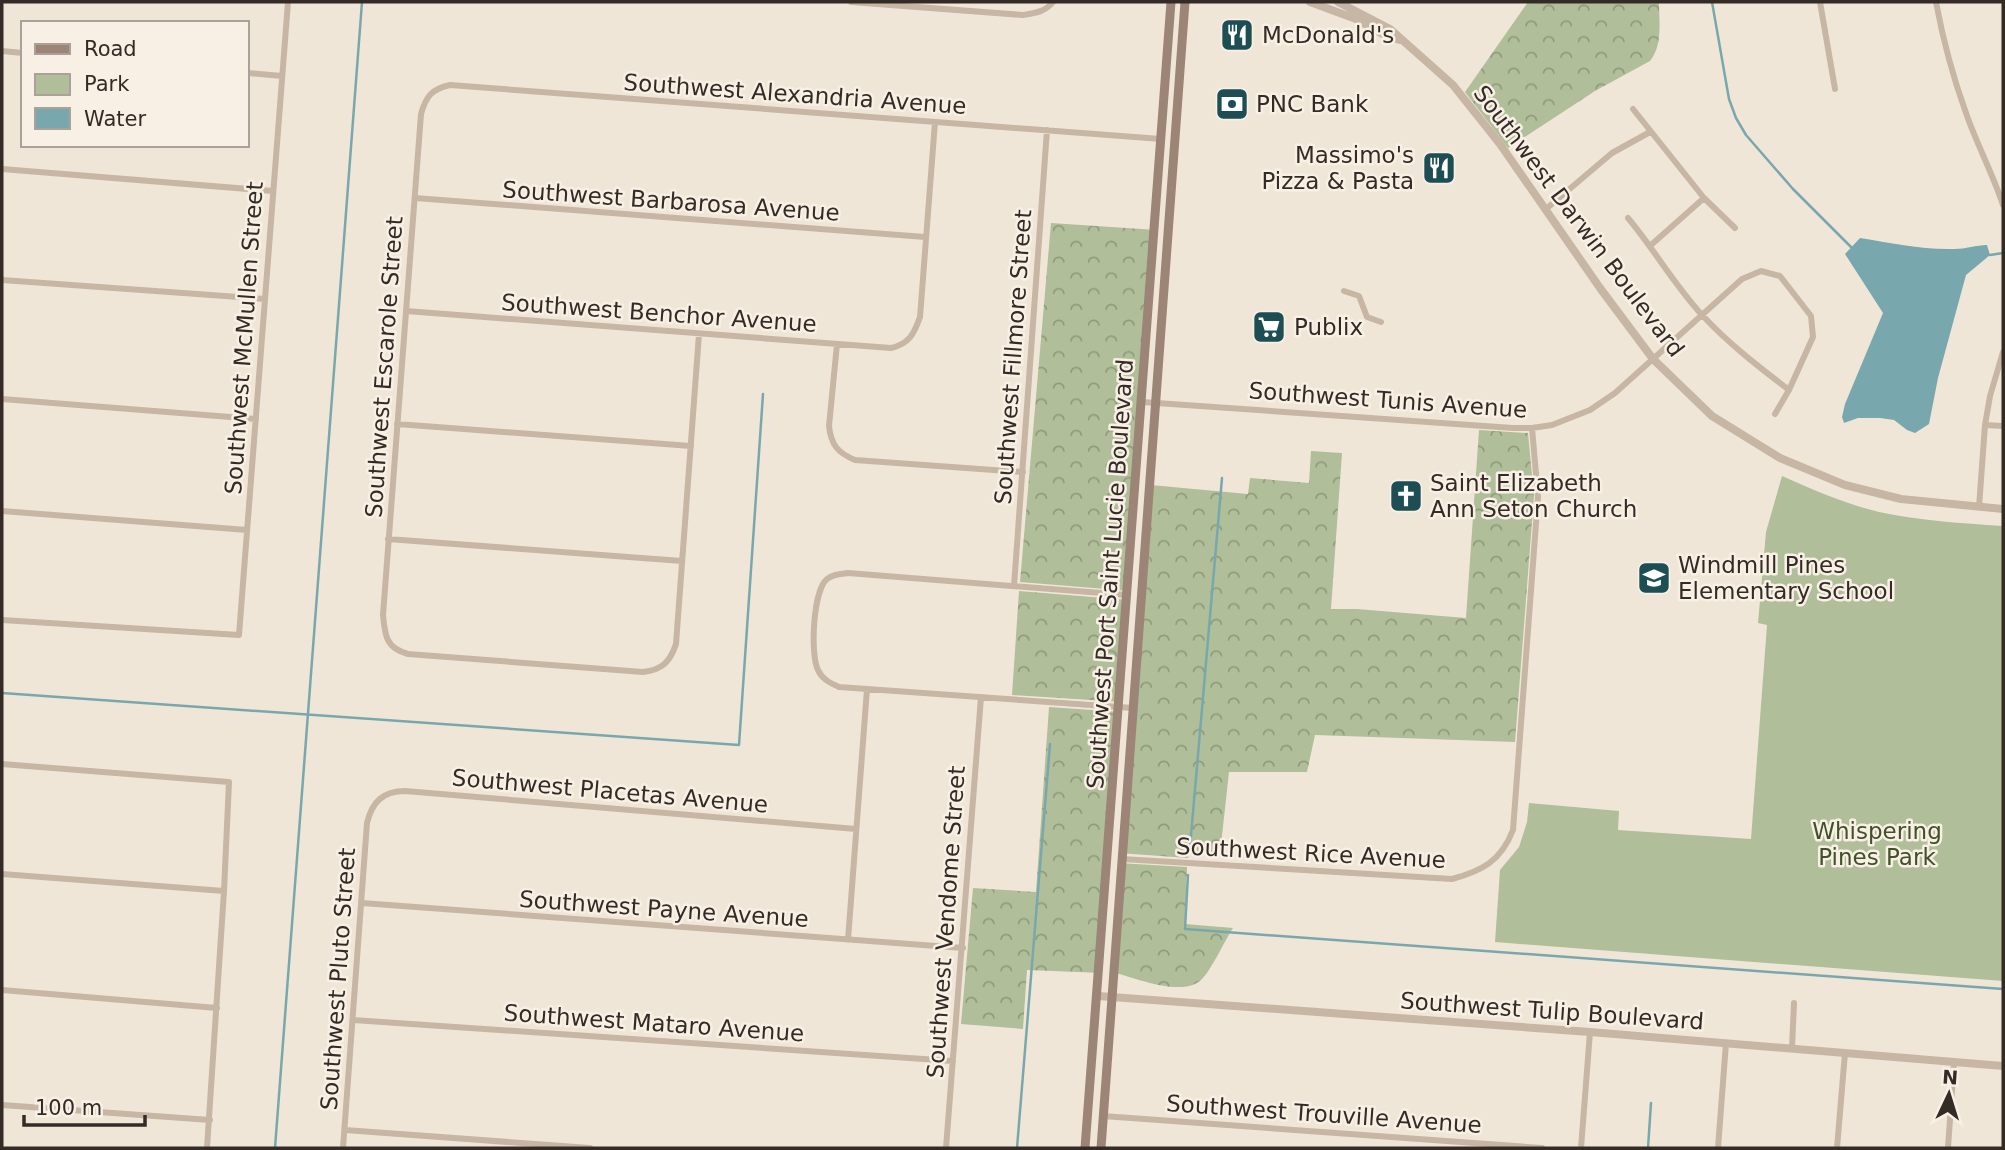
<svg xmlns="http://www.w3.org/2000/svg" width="2005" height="1150" font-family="'DejaVu Sans',sans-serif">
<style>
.green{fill:#b0bf99}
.forest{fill:url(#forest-crowns)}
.water{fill:#78a8ad}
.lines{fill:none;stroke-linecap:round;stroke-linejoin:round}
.stream{stroke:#78a8ad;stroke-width:2.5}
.minor{stroke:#c8b6a4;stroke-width:6}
.tertiary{stroke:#c8b6a4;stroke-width:8}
.secondary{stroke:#9c8576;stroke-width:9}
.labels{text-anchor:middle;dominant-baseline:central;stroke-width:5;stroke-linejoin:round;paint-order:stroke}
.poi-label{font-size:23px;fill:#342b26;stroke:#f8f0e4;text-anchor:start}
.street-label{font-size:23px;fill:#342b26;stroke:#f8f0e4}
.park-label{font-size:23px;fill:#41512a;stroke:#f8f0e4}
</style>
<defs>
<pattern id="forest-crowns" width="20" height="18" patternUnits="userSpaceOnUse" patternTransform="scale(1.75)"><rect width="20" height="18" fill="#b0bf99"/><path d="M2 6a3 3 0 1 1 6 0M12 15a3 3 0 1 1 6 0" fill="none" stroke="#909b7d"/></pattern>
</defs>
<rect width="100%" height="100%" fill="#f0e6d8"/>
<path class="green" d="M1782,476C1813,490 1846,504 1879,512C1920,521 1962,523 2003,526V981L1495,942L1500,870L1519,847L1527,822L1529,803L1619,811L1618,830L1751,839L1767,625L1758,623L1766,532Z"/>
<path class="forest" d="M1528,2H1659C1659,21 1663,45 1650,61L1595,91L1508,148L1465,92Z
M1051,223L1157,230L1130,591L1020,582Z
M1479,430L1528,433L1534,496L1515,742L1315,735L1307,772H1229L1220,854L1189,852L1188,858L1119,853L1151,485L1248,494L1250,478L1309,483L1311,451L1342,453L1331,609H1357L1466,618Z
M1019,591L1129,600L1122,702L1012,695Z
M1049,707L1121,712L1102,973L1027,970L1023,1029L961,1024L973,888L1036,892Z
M1118,863L1187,867L1185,924L1233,928C1225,940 1211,971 1201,980C1183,997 1137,979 1116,973Z"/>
<path class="water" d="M1860,238C1891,243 1923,250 1954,249C1966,249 1976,245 1987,245L1990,255L1966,275L1938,378L1929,424L1915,433L1907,430L1894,420L1880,418H1858L1844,423L1842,417L1845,404L1883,313L1845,254Z"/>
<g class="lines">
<path class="stream" d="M1712,2L1729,99L1736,118L1746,135L1793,189L1851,247
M1990,255L2003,253
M2,693L739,745L763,394
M1190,847L1222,478
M1188,875L1185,929L2003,989
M275,1148L362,2
M1017,1148L1050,744
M1648,1148L1651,1103"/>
<path class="minor" d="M851,2L1023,15C1035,13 1045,12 1053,2
M1820,2L1835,89
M1936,2C1943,40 1953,77 1966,113C1977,145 1993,174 2003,205
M2,51L23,53
M247,73L282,76
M1633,109L1704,198L1735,228
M2,169L273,191
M415,198L925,237
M1546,209L1612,153L1650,132
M1628,218C1654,249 1675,286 1703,316C1729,344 1759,367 1789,390
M1651,245L1704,198
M2,280L265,299
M1344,291L1359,296L1367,317L1381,322
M406,311L891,348C909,344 914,334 920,317L935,122
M699,334L676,644C670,662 662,670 643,672L408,654C386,648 385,636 383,615L421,114C426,96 432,89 450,85L1161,139
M837,344L829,426C831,445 838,453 855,460L1023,472
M2,399L256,419
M1142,402L1513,428H1532L1552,425L1590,410L1615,393L1742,279L1761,271L1780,276L1811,316L1813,337L1789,390L1775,414
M397,424L691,446
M1985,425L2003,426
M1979,507L1985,425L1990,396L2003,352
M2,511L247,530
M388,539L682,561
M1014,586L1047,130
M1127,595L848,573C840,574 833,574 827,579C813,591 810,654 818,670C822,679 830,683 839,687L1133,708
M2,620L239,635L288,2
M2,764L229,782L224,891L207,1148
M1122,859L1452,879C1482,871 1501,861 1513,830L1538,497L1532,428
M2,874L224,891
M362,903L963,948
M848,940L867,689
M2,990L217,1008
M353,1020L953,1061
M1792,1048L1794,1003
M2,1105L210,1120
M1103,1116L1542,1148
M345,1130L590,1148
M343,1148L367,823C372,802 383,791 405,791L856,829
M946,1148L981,697
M1581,1148L1590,1032
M1718,1148L1726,1043
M1837,1148L1845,1053
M1948,1148L1954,1062"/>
<path class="tertiary" d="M1310,2L1356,19L1386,36L1400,40
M1338,2L1390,29L1453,85L1500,144L1600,288L1653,359L1712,416L1780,458L1845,485L1901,499L2003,509
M1098,996L1590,1032L2003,1066"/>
<path class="secondary" d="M1085,1148L1171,2
M1101,1148L1185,2"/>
</g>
<defs>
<symbol id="restaurant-square" viewBox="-11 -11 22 22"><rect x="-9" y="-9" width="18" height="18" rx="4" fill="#1c4e54" stroke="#f8f0e4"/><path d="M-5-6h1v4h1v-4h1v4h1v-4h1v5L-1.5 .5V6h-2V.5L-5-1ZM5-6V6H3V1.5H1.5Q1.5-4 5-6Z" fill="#fff"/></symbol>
<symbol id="bank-square" viewBox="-11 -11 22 22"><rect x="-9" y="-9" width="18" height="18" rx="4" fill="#1c4e54" stroke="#f8f0e4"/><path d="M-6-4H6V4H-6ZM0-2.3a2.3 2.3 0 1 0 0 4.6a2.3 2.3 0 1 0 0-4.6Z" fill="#fff"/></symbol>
<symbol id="supermarket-square" viewBox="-11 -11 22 22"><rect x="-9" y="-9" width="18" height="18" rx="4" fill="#1c4e54" stroke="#f8f0e4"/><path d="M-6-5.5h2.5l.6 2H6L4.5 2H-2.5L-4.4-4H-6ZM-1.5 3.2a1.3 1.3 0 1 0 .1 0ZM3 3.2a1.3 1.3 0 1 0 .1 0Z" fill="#fff"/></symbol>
<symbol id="church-square" viewBox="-11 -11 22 22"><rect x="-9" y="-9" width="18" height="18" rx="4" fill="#1c4e54" stroke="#f8f0e4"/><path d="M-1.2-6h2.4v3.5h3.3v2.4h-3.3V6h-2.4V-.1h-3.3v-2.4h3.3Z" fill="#fff"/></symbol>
<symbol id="school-square" viewBox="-11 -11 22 22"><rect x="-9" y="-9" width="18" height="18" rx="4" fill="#1c4e54" stroke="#f8f0e4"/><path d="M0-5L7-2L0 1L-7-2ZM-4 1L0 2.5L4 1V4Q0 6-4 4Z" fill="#fff"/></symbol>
</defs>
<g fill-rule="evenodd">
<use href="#restaurant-square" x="1218" y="16" width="38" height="38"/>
<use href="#bank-square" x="1213" y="85" width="38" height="38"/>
<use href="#restaurant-square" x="1420" y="149" width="38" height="38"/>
<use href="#supermarket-square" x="1250" y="308" width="38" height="38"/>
<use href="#church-square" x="1387" y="477" width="38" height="38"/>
<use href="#school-square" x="1635" y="559" width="38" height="38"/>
</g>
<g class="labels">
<g class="poi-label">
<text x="1262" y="35">McDonald's</text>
<text x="1256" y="104">PNC Bank</text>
<text x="1414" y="155" text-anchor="end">Massimo's<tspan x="1414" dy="26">Pizza &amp; Pasta</tspan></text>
<text x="1294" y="327">Publix</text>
<text x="1430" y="483">Saint Elizabeth<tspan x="1430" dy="26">Ann Seton Church</tspan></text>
<text x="1678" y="565">Windmill Pines<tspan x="1678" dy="26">Elementary School</tspan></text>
</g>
<g class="street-label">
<text transform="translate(795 94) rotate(4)">Southwest Alexandria Avenue</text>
<text transform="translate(671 201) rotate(4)">Southwest Barbarosa Avenue</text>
<text transform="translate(1579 221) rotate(53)">Southwest Darwin Boulevard</text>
<text transform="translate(659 313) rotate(4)">Southwest Benchor Avenue</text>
<text transform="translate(244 338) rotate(-86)">Southwest McMullen Street</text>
<text transform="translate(1013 357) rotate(-86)">Southwest Fillmore Street</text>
<text transform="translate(384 367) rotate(-86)">Southwest Escarole Street</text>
<text transform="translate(1388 400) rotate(4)">Southwest Tunis Avenue</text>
<text transform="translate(1110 574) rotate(-86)">Southwest Port Saint Lucie Boulevard</text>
<text transform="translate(610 791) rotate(5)">Southwest Placetas Avenue</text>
<text transform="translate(1311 853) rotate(3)">Southwest Rice Avenue</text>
<text transform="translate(664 909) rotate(4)">Southwest Payne Avenue</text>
<text transform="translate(946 922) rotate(-86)">Southwest Vendome Street</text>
<text transform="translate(338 979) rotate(-86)">Southwest Pluto Street</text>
<text transform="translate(1552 1011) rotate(4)">Southwest Tulip Boulevard</text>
<text transform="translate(654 1023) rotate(4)">Southwest Mataro Avenue</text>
<text transform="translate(1324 1114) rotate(4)">Southwest Trouville Avenue</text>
</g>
<g class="park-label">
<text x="1877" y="831">Whispering<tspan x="1877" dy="26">Pines Park</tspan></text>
</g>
</g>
<rect width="2005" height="1150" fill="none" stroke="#342b26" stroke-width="7"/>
<rect x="21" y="21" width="228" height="126" fill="#f8f0e4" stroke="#aaa198" stroke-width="2"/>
<rect x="35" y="44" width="35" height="10" fill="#9c8576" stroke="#aaa198" stroke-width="2"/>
<text x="84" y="56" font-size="21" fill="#342b26">Road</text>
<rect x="35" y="74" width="35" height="21" fill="#b0bf99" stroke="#aaa198" stroke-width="2"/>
<text x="84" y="91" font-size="21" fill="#342b26">Park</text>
<rect x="35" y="108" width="35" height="21" fill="#78a8ad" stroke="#aaa198" stroke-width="2"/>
<text x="84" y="126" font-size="21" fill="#342b26">Water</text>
<g transform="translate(1949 1094) rotate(4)" stroke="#f8f0e4" stroke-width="5" paint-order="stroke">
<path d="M0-5L12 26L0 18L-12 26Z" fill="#342b26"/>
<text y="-10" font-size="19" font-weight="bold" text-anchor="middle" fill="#342b26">N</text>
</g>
<path d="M24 1115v10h121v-10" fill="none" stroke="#342b26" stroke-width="3.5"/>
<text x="35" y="1115" font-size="21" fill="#342b26" stroke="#f8f0e4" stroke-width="5" paint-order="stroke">100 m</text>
</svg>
